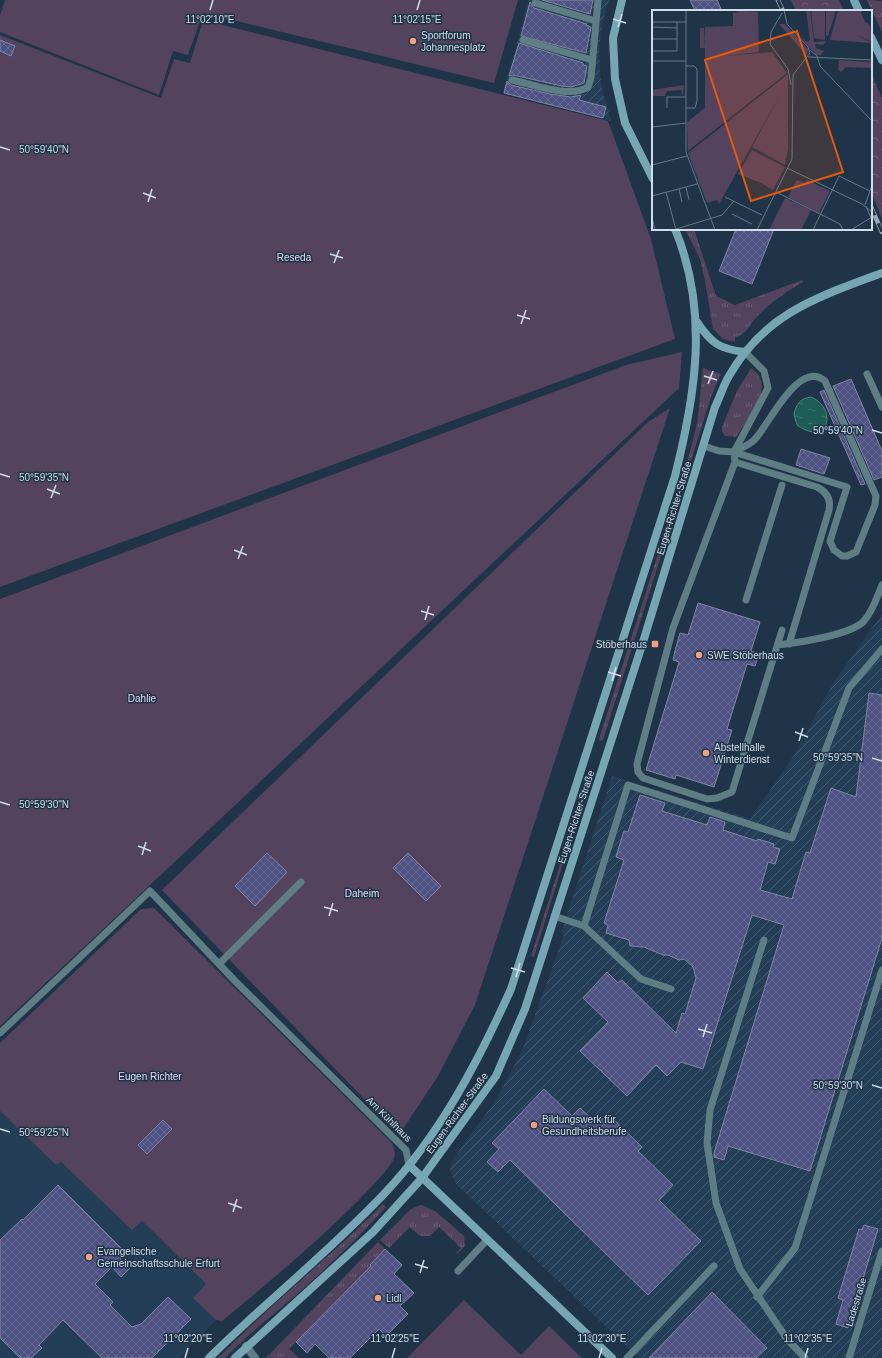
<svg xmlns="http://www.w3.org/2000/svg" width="882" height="1358" font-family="Helvetica,sans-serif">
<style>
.built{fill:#243e57}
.industrial{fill:url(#industrial-furrows)}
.grass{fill:url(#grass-tufts)}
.forest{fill:url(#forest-crowns)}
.garden{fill:#53435f}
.water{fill:url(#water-ripples);stroke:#538382}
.building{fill:url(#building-cross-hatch);stroke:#8084a1}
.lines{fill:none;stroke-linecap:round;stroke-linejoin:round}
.lane{stroke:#5f7d85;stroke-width:7}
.street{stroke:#5f7d85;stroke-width:8}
.secondary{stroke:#76a6b3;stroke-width:8}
.rail-casing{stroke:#97a6b6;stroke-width:4.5}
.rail{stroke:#1f3448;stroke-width:3;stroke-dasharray:9;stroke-linecap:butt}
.ticks{fill:none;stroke:#d0ddea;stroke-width:1.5}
.poi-dot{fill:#f2a17e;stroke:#1f3448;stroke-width:1.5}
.labels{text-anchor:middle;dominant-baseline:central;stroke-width:3;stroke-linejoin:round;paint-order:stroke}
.poi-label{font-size:10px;fill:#d0ddea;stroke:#1f3448;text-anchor:start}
.park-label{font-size:10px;fill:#e8d7f5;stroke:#1f3448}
.street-label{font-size:10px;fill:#d0ddea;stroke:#1f3448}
.inset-road{fill:none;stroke:#667889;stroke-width:1}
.view{fill:#e8590c;fill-opacity:0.15;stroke:#e8590c;stroke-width:2}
.inset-edge{fill:none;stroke:#d0ddea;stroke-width:2}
.ticks-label{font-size:10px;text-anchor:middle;fill:#d0ddea;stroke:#1f3448;stroke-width:3;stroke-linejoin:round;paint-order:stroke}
</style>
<defs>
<pattern id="industrial-furrows" width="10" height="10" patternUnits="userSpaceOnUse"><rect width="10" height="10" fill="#243e57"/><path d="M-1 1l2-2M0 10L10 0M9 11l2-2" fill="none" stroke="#43596f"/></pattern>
<pattern id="grass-tufts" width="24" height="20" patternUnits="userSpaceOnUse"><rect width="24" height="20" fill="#53435f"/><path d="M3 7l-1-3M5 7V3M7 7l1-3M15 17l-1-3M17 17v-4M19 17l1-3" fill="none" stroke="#6b5e76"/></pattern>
<pattern id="forest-crowns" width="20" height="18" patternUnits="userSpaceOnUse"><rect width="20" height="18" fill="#53435f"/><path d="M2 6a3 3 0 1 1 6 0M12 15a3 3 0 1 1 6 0" fill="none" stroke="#6b5e76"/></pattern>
<pattern id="water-ripples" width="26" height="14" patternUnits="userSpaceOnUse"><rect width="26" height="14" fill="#1e5c56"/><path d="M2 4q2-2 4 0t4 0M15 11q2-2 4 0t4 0" fill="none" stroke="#3e736e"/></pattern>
<pattern id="building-cross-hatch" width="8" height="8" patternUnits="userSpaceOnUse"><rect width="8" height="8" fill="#4e5283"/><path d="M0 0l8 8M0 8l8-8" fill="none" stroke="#666a95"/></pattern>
</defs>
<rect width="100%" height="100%" fill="#1f3448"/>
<path class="built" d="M0,1111L56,1165L61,1162L133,1230L141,1221L206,1284L193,1298L216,1320L179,1358H0Z"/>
<path class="industrial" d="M529,0H609L602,25L599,51L601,84L611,121L503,93Z
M882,614V1358H639L455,1183L450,1169L453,1159L491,1107L504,1085L523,1048L564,935L561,934L612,776L750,819L791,760L834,682Z"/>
<path class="grass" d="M867,0L882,1V32Z
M685,229H694L716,296L735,305L802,280L803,282C784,293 768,304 753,321C748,328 744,336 735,337V342L723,339L713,329L705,281L700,259Z
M703,368L721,374L711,397L603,740L600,741L599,739L687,463L697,424Z
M751,368C753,370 757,373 759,376C770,394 745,423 736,437L725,436L722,431V427L737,391Z
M588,781V783L534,957L531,956L586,783Z
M383,1204L386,1207C360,1236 332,1263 303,1289C277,1312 249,1333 225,1358H218C271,1304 330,1257 383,1204Z
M421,1205L435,1211L464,1236L465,1246L457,1254L456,1253L461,1248L439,1227L430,1236H420L410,1227L389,1248L380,1240L411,1209Z
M378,1242L385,1249L370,1265L371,1266L289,1349L299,1358H266Z"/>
<path class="forest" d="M791,0H839L844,11H796Z
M871,73L882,98V219L871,192Z"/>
<path class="garden" d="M5,0H518L494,83L203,13L188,55L173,51L159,95L0,32V16Z
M203,20L608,121L651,239L675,339L0,587V35L161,98L174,59L190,63Z
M682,352L679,388L0,1026V599L626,365Z
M670,408L475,1005L438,1076L399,1135L162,890L648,422Z
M154,908L392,1143C394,1148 396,1153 394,1158C389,1170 368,1190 359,1200C316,1243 269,1282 222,1321L216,1320L193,1298L206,1284L142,1221L132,1230L61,1162L56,1165L0,1111V1043L141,909Z
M464,1300L521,1355L549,1326L582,1358H407Z"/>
<path class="water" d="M811,397C838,408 829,448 797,425L794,414C796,404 801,398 811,397Z"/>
<path class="building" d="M542,0H593L590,14Z
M690,0H717L722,11H695Z
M530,2L534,8L587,24L586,25L591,27L586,53L521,36Z
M0,40L15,46L11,56L0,51Z
M519,43L583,63V65L587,66L584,83L571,87L562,86L513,75L509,76Z
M507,81L511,85L550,94L571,97L581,95L579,100L606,107L603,118L504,93Z
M736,229H774L752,284L719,271Z
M851,379L882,451V477L874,480L833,386Z
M824,390L865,484L861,485L820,392Z
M801,449L830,458L824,474L796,465Z
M698,603L760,622L751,651L759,654L755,666L747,664L727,729L732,730L714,787L676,775L675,779L646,770L679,662L673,660L675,651L680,633L688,635Z
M869,693L882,695V938L810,1171L728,1146L724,1160L714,1157V1153L784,925L752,915L703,1069L681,1062L667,1076L656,1065L627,1096L580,1051L608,1022L583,998L607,972L618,983L622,980L676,1033L682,1013L685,1014L696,978L693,967L684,959L679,960L668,955H663L644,947L630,946L629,940L606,933L608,925L604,923L624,860L616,857L621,840L624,831L628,832L640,795L665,803L662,811L707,825L710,817L725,822L723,830L757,841L758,839L774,844L773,847L780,849L775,864L768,862L760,890L792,899L806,852L810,853L831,788L856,797Z
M267,853L287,872L255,906L235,886Z
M408,853L441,886L426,901L393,868Z
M544,1089L572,1116L580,1108L597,1124L608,1114L642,1147L638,1151L673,1185L659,1200L701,1241L648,1295L510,1160L498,1172L487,1162L499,1149L492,1143Z
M163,1120L172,1129L147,1154L138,1145Z
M58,1185L126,1253L120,1259L130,1268L121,1277L112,1267L95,1284L113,1302L110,1305L132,1327L141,1324L168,1297L191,1319L152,1358H102L63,1320L39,1345L42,1348L31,1358H20L0,1338V1240L22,1219L23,1220Z
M864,1225L878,1229L848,1328L836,1324L843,1300L838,1298L859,1229L862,1230Z
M385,1249L402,1265L394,1274L414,1293L400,1306L408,1314L386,1336L379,1329L350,1358H329L315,1344L307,1353L296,1342L371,1266L370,1265Z
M712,1292L767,1348L756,1358H649Z"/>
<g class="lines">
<path class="lane" d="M535,3L596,21
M523,40L592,60
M512,80C532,84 570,99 588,87L591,78L598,0
M745,352L764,371L768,388L734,452L735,462L673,628L637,764L638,772L643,778L707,799L717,798L732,792L782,630
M867,374L882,407
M704,446L719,451L734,452L847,487L830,541L834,550L842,556H847L856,552L875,505L876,496L825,381C799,358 769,425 755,439C750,445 741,448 734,452
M735,462L817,487C827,492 831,500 829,510L789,644
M746,600L782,485
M778,645C797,643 851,635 864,621C873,611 877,597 882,585
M554,916L584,926L628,785L792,838L849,688L882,649
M584,926L641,979L671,989
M764,940L710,1110L707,1143L716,1203L740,1269L787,1339L805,1358
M219,964L301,882
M0,1033L150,891L235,981L406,1150L409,1165
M458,1271L487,1240
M757,1297L795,1248L882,970
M627,1358L714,1266
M849,1358L882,1251"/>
<path class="street" d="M246,1346L255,1358"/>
<path class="secondary" d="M622,0L613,38L615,79L625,123L653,179
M854,0L859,11
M871,37L882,60
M697,322C711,343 719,349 745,352
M409,1165L612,1358
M209,1358C266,1302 329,1252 384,1194C440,1135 478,1062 511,989L675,476C696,393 709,311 675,229
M235,1358L373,1232L422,1178L496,1076L525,1009L643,642L715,407C720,397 723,386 729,376C765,313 818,297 882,273"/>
<defs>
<path id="rail" d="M778,0L783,11
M871,207L882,232"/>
</defs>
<use href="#rail" class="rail-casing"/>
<use href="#rail" class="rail"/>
</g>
<path class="ticks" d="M210,10L213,0M417,10L420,0M613,19L626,23M618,27L622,14M0,147L10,150M143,193L156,198M148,202L152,189M330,254L343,258M334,263L339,250M517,315L530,319M521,324L526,310M704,376L717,380M708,384L713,371M872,430L882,433M0,474L10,477M47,489L60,494M51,498L56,485M234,550L247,555M238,559L243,546M421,611L434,615M425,620L429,606M608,672L621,676M612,681L616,667M795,732L808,737M799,741L803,728M872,758L882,761M0,802L10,805M138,846L151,851M142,855L146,842M324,907L338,911M329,916L333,903M511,968L525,972M516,977L520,963M698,1029L712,1033M703,1037L707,1024M872,1085L882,1088M0,1129L10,1132M228,1203L242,1208M233,1212L237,1199M415,1264L428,1268M420,1273L424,1260M185,1358L188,1348M392,1358L395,1348M599,1358L602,1348M805,1358L808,1348"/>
<g class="poi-dot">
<circle cx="413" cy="41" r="4"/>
<rect x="651" y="640" width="8" height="8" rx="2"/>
<circle cx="699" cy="655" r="4"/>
<circle cx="706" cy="753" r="4"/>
<circle cx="534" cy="1125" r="4"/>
<circle cx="89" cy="1257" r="4"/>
<circle cx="378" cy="1298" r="4"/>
</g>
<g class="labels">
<g class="poi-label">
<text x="421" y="35">Sportforum<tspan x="421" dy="12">Johannesplatz</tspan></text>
<text x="647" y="644" text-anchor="end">Stöberhaus</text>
<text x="707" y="655">SWE Stöberhaus</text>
<text x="714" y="747">Abstellhalle<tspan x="714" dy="12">Winterdienst</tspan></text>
<text x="542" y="1119">Bildungswerk für<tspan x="542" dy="12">Gesundheitsberufe</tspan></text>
<text x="97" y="1251">Evangelische<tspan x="97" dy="12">Gemeinschaftsschule Erfurt</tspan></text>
<text x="386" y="1298">Lidl</text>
</g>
<g class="park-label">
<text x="294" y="257">Reseda</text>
<text x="142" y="698">Dahlie</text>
<text x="362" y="893">Daheim</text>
<text x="150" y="1076">Eugen Richter</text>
</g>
<g class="street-label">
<text transform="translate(674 508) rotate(-73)">Eugen-Richter-Straße</text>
<text transform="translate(576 817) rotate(-72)">Eugen-Richter-Straße</text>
<text transform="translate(457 1113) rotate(-54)">Eugen-Richter-Straße</text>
<text transform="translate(389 1119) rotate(45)">Am Kühlhaus</text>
<text transform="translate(856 1302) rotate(-73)">Ladestraße</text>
</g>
</g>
<g transform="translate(652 10)">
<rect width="220" height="220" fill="#1f3448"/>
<path d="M154,0H158L162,32L174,31L171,35L163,34L164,38L172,41L169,45H164L160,39L162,43L147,25L155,32L158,30ZM174,0H184L176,26L174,25ZM186,0H212L209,2L213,12L218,15L220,32L205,25L220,33L178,30ZM187,50L220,52V58L194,57L189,62L186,59ZM32,75V76H29H32L31,86L29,80L15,81L13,86H0V80Z" fill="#53435f"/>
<path d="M127,14H133L156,39L155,46Z" fill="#53435f"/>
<path d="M79,0L106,2L107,42L75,46L120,42L135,63L36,141L35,112L53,98V17L81,16V3L88,2ZM159,0H173V30L162,28ZM48,18H52L53,38H48ZM136,64V139L133,155L100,137L128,85L67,194L65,190L55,193L36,143ZM100,140L133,157L121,180L109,173L86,164ZM145,170L153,173L155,170L178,181L167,203L136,187ZM133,188L159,200L149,220H117Z" fill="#53435f"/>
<path class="inset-road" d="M34,0V142L63,220M130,3L119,22L118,34L136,59L139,75M0,12H35M0,17L25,18M0,29H25M158,40L165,46L168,56L220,111M0,41H25V12M156,47L220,50M0,51H34M15,98V87H34M34,98H43L45,91V59L42,56H34M0,117L34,113M0,155L35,146M135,158L210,194L220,202M34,177L37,190M27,179L30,192M14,182L24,220M124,182L188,214L191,220M0,186L45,174M73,187L110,205M213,195L220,175M214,196L219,208M80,204L100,214M0,207L3,220M21,220L70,205L82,191M105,220L140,149L141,65L158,43L156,37L135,14L132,0M161,220L187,166L218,181M199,220L220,207"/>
<path class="view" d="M145,21L191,162L99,191L53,50Z"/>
<rect width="220" height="220" class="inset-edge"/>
</g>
<g class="ticks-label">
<text x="210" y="23">11°02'10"E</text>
<text x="417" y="23">11°02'15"E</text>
<text x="44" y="153">50°59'40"N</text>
<text x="838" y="434">50°59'40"N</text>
<text x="44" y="481">50°59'35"N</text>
<text x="838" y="761">50°59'35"N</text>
<text x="44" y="808">50°59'30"N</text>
<text x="838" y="1089">50°59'30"N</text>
<text x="44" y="1136">50°59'25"N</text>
<text x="188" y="1342">11°02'20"E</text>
<text x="395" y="1342">11°02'25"E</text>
<text x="602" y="1342">11°02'30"E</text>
<text x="808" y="1342">11°02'35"E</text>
</g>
</svg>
